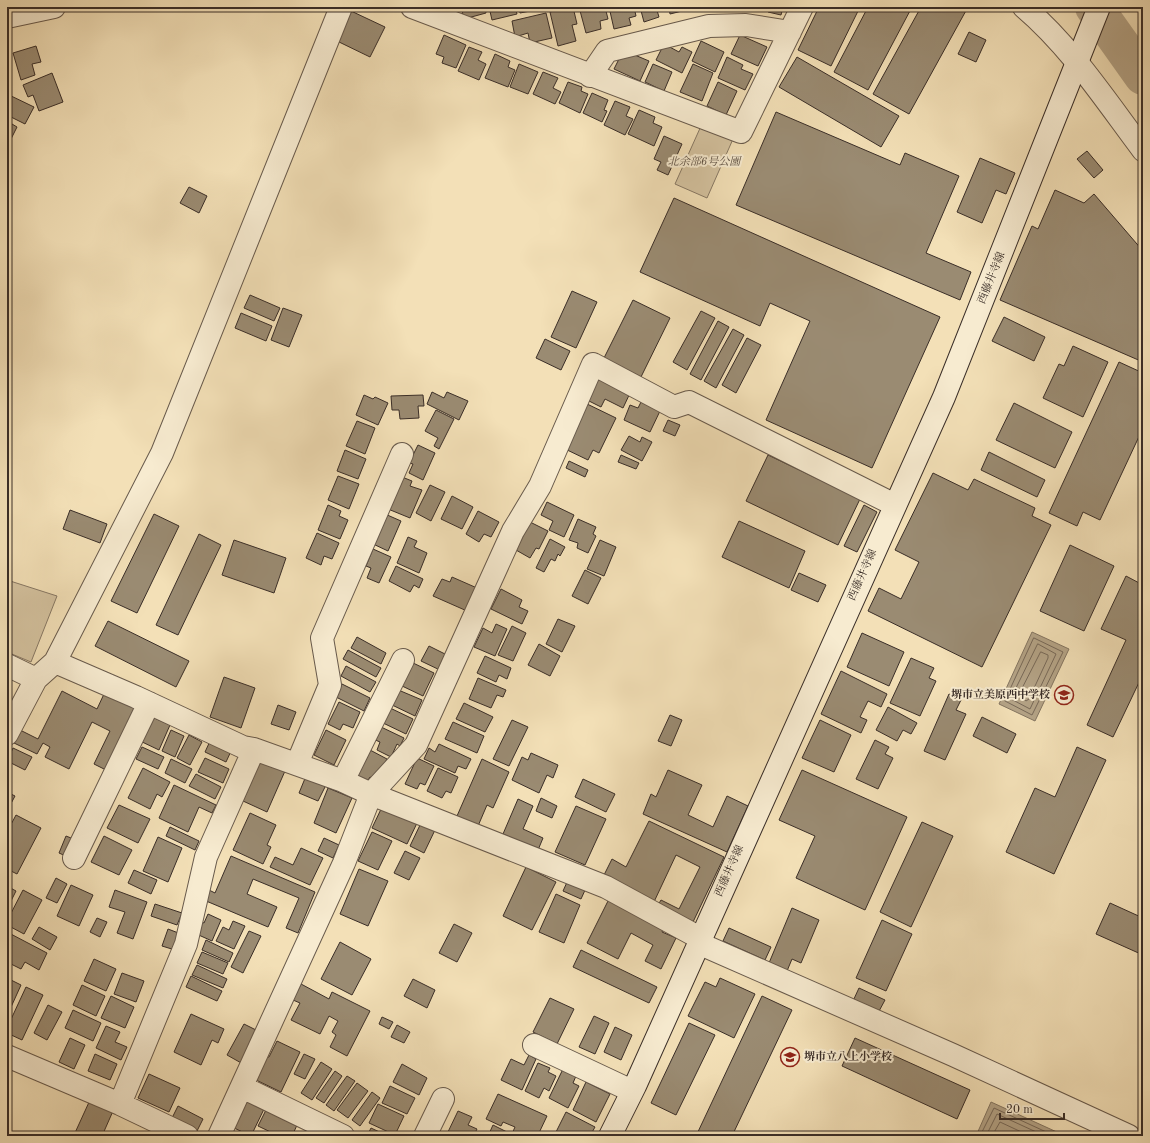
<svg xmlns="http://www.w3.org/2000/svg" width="1150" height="1143" font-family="'Old Standard TT','Noto Serif JP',serif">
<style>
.green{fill:#d4c29f;stroke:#877864}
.water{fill:#b4a386;stroke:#837460}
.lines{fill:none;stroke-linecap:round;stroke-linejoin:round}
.shore{stroke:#776857;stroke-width:1}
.river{stroke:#b4a386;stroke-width:38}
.building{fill:#9a8b72;stroke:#3a2e28}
.minor-casing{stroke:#685a4c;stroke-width:24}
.secondary-casing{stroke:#3a2e28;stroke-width:24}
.minor{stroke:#f7ebd0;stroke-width:22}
.secondary{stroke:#f7ebd0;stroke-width:22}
.labels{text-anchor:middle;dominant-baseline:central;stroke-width:4;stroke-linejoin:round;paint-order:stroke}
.park-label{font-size:11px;font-style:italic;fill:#594c40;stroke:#f7ebd0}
.street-label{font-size:11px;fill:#3a2e28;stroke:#f7ebd0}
.poi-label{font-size:11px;font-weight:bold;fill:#3a2e28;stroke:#f7ebd0;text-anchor:end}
</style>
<rect width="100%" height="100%" fill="#f3e0b7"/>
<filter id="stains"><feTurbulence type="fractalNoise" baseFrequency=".005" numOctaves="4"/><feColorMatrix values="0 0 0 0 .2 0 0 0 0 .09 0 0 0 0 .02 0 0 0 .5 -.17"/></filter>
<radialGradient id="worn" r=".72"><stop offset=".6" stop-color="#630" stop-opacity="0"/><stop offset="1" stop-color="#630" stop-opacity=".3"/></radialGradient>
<path class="green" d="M701,126L733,139L707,198L675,184Z
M7,580L57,596L31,662L7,652Z"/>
<path class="water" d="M1032,632L1069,649L1035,721L999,704Z
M991,1102L1059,1133L1058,1136H976Z"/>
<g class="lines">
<path class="shore" d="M1034,638L1063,652L1032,715L1005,701Z
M1038,644L1056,654L1030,709L1011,699Z
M1041,652L1048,655V658L1029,699L1026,701L1019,695Z
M980,1136L994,1108L1055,1136
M986,1136L997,1114L1045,1136
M992,1136L1000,1122L1030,1136"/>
<path class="river" d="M1094,7L1143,76"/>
</g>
<path class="building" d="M187,7H215L188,11Z
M461,7H485L486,13L464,19Z
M489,7H515L517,14L492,20Z
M519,7H546V8L520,13Z
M573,7L577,24L572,25L576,41L558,46L550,12Z
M579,7H605L608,19L600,21L601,29L586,33Z
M609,7H634L636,16L629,18L631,25L614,29Z
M640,7H656L659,17L644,22Z
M669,7H686V10L670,14Z
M769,7H783L781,15L768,12Z
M819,7H860L831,66L798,50Z
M868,7H912L868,90L834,72Z
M921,7H968L909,114L873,94Z
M351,11L385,27L370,57L337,41Z
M546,13L552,38L530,43L528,33L515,37L512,21Z
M969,32L986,40L976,62L958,54Z
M444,35L466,45L456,68L442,63L444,57L436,54Z
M740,35L767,47L758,66L731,54Z
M701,41L724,52L715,72L692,61Z
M664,44L679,52L682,47L692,52L682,73L656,60Z
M36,46L41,62L32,64L35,75L21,80L13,53Z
M469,47L482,52L478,60L486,64L479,80L458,71Z
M630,53L649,61L640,81L614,69L619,59Z
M495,54L510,61L508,67L515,70L508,87L485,78Z
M727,57L743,65L741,69L753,74L745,90L718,78Z
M797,57L899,116L881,147L779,87Z
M519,64L538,72L528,94L510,87Z
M653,64L672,72L664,91L645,82Z
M693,64L713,73L702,101L680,92Z
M543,72L558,78L553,88L561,92L555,104L533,94Z
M52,73L63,102L39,111L33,95L28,97L23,85Z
M568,82L582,87L581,91L588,94L580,113L559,103Z
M718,82L737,91L726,115L707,106Z
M592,93L608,100L604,110L607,111L602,122L583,113Z
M7,94L34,107L25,124L7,115Z
M615,101L630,107L626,116L633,119L625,135L604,125Z
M639,110L655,117L653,123L662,127L654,146L628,134Z
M776,112L900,165L905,153L959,176L926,253L971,272L960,300L736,205Z
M7,121L17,127L7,147Z
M664,136L682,144L668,175L657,170L661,162L654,159Z
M1087,151L1103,170L1094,178L1077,159Z
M980,158L1015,173L1006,194L996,190L982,223L957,212Z
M189,187L207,196L199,213L180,203Z
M1055,190L1084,203L1094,194L1143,251V362L1000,300L1032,226L1038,229Z
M674,198L940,317L872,468L766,420L810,321L770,303L760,326L640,272Z
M572,291L597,302L576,348L551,337Z
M250,295L280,308L274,321L244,308Z
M633,300L670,318L639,381L602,362Z
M283,308L302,315L289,347L271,340Z
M701,311L715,318L687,370L673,362Z
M241,313L272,326L266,341L235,328Z
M1004,317L1045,337L1034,361L992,341Z
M718,321L729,327L701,380L690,374Z
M733,329L744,335L716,388L704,381Z
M747,338L761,345L736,393L722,385Z
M545,339L570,351L561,370L536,358Z
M1073,346L1108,362L1083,417L1043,398L1059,364L1064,366Z
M1119,362L1143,373V428L1100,520L1083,512L1077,526L1049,513Z
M595,374L631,391L623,408L605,399L601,407L583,398Z
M432,392L444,398L447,392L468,401L459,420L427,404Z
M364,395L373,399L375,397L388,403L378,425L356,415Z
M423,395L424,406H418L419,418L400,419L399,410H392L391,396Z
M583,402L616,418L599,453L593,450L588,460L561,447Z
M641,402L660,411L650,432L624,420L630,405L638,408Z
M1014,403L1072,432L1055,468L996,440Z
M436,410L454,419L439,449L434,446L438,438L425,431Z
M668,420L680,425L675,436L663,431Z
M357,421L375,428L365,454L346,446Z
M629,436L640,442L642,437L652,442L642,461L621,450Z
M418,445L435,453L423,480L409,473L413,464L409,463Z
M345,450L366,459L358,479L337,471Z
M989,452L1045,480L1037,497L981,470Z
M621,455L639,463L636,469L618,462Z
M768,455L860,499L838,545L746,501Z
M569,461L588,470L585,477L566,468Z
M933,473L968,490L974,479L1035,508L1032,516L1051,525L982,667L868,611L879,588L901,599L919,562L895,550Z
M338,476L359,484L349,509L328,500Z
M402,477L412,481L410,486L422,490L410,518L388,509Z
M430,485L445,492L431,521L416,513Z
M452,496L473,507L462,529L441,519Z
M547,502L574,515L564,537L549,530L553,521L541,515Z
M328,505L341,511L339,516L348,520L340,539L318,530Z
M864,505L877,512L857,552L844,546Z
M70,510L107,524L100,543L63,529Z
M478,511L499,522L491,537L484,534L479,542L466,534Z
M154,514L179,526L137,613L111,601Z
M385,514L401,521L388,551L371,543Z
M578,519L596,527L593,534L596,536L588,553L577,548L578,543L569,540Z
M739,521L805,551L789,588L722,557Z
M530,522L548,531L539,549L536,548L530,558L516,550Z
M317,533L339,543L332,559L324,556L321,565L306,558Z
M199,534L221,545L178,635L156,625Z
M408,537L417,541L414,547L427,553L419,573L397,563Z
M550,539L565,547L560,556L558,554L555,561L551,559L544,572L536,568Z
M234,540L286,558L274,593L222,575Z
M600,540L616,547L604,576L587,569Z
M1070,545L1114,566L1084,631L1040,611Z
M373,549L391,557L379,583L367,578L371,568L366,566Z
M396,566L423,579L419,588L414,585L410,592L389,581Z
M585,570L601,578L588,604L572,596Z
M799,573L826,585L818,602L791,590Z
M1126,576L1143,585V674L1113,737L1087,725L1126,640L1101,629Z
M452,577L477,588L467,611L433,596L442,579L450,582Z
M501,589L522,600L519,607L528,611L522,624L491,609Z
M558,619L575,626L562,652L546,644Z
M108,621L189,661L176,687L95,646Z
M496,624L507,629L495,656L474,647L483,628L492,633Z
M512,626L526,633L513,661L498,655Z
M862,633L904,652L889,686L847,667Z
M357,637L386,653L381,664L351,648Z
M539,644L560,656L550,676L528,665Z
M429,646L449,656L442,671L421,661Z
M348,650L381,668L376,677L343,659Z
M485,656L511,668L507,679L499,675L496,682L477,673Z
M911,658L934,668L929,678L936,681L920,716L890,703Z
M411,662L434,673L423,696L400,685Z
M346,666L376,682L370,692L341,676Z
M841,671L887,694L881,707L868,701L860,717L867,720L861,733L821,714Z
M224,677L255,688L241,728L210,717Z
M478,678L506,690L503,697L497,695L491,708L469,699Z
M342,684L370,698L364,711L336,697Z
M396,689L422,700L415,716L390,704Z
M62,691L97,709L104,694L136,709L106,770L94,764L110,731L92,722L69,769L45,757L50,747L43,743L37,754L14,743L20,730L38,739Z
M949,694L961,700L956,710L966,714L945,760L924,751Z
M339,702L360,712L353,728L343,724L340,730L328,724Z
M464,703L493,717L485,732L456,719Z
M278,705L296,712L289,730L271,724Z
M388,707L413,719L406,734L381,722Z
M888,707L917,723L911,734L903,730L897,741L876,730Z
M670,715L682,720L671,746L658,741Z
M150,716L170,725L159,750L138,740Z
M982,717L1016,734L1007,753L973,736Z
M512,720L528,727L509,766L493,759Z
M820,720L851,735L834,772L802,758Z
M453,722L484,736L477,753L445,739Z
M379,726L404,738L400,746L397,744L391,757L377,750L380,742L373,739Z
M171,730L184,736L175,757L162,751Z
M326,730L346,740L334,765L314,755Z
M189,735L202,742L190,765L177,758Z
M211,739L232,749L226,762L205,752Z
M875,740L889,747L885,754L893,758L878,789L856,779Z
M439,744L471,759L466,769L458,766L455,773L424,759L429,748L435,752Z
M142,747L164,757L158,769L136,759Z
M1077,747L1106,760L1054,874L1006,852L1035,788L1055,797Z
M13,748L32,757L25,770L7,761Z
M370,750L387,759L376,780L370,777L367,782L356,776Z
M531,753L558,765L553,778L547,775L539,793L512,780L522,757L528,760Z
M205,758L229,769L223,783L198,772Z
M417,758L434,766L425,785L420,783L417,789L405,784Z
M171,759L192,769L185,783L165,773Z
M482,759L509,772L493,808L487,805L478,826L457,816Z
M261,760L285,771L267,812L243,801Z
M143,768L170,782L162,797L157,794L150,809L128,798Z
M438,768L458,777L451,793L446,791L442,798L427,791Z
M668,770L702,785L688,815L713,827L727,796L748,806L727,852L643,814L651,794L656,797Z
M802,770L907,817L865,910L796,878L815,836L779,820Z
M196,774L221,787L215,799L189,786Z
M306,776L326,785L318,801L299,793Z
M583,779L615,794L606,812L575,797Z
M174,785L216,805L212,813L199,807L188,832L159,818Z
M328,788L352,798L336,833L314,823Z
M7,792L15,796L7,811Z
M541,798L557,806L552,818L536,811Z
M518,799L533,806L523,829L543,838L538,850L503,834Z
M119,805L150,819L138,843L107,828Z
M383,805L418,821L407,844L372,828Z
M576,806L606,819L585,865L555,852Z
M250,813L276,825L267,845L271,847L263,864L233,850Z
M16,815L41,828L17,874L7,869V832Z
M649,821L724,857L693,922L658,905L661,900L679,909L700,867L676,855L653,904L602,879L612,859L626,867Z
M922,822L953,836L911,927L880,912Z
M421,823L435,830L424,853L410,846Z
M170,827L199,841L195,850L166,836Z
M372,832L392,841L378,870L358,861Z
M66,836L76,840L68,857L59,853Z
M104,836L132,850L119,875L91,862Z
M158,837L182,848L168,882L143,871Z
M324,838L339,845L333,858L318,851Z
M301,848L323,858L310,885L270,867L275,857L293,865Z
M405,851L420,858L409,880L394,873Z
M231,856L315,892L298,933L286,928L299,898L253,879L247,894L277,907L268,927L199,898L203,887L215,893Z
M526,867L556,882L532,930L503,916Z
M359,869L388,881L368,926L340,914Z
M134,870L157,880L151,894L128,883Z
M56,878L67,884L57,903L46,898Z
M568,880L586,888L581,899L563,891Z
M71,885L93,895L79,926L57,916Z
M7,886L16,891L7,909Z
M23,890L42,900L24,934L7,925V921Z
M115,890L147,902L133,939L117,933L125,912L109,907Z
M556,894L580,905L564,943L539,932Z
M609,899L664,927L662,932L676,938L661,969L645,961L653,945L631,933L618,959L587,943Z
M1110,903L1143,918V955L1096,934Z
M155,904L182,913L177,925L151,916Z
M792,908L819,920L801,963L792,959L787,971L769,963Z
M208,914L221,920L212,941L192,932L197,920L204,923Z
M97,918L107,922L100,937L90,932Z
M882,920L912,934L886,991L856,978Z
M233,921L245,926L234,949L216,941L223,927L229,930Z
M454,924L472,933L457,962L439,953Z
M39,927L57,937L50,950L32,939Z
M729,928L771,947L765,960L723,941Z
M168,929L181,934L175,950L162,946Z
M249,931L261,936L243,973L231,967Z
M7,932L47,953L39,970L25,962L21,969L7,962Z
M206,940L233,953L229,962L202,950Z
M340,942L371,959L352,995L321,979Z
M581,950L657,987L649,1003L573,967Z
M202,952L228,963L223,974L197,963Z
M94,959L116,969L106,991L84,981Z
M197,965L227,979L223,988L192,975Z
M122,973L144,981L136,1002L114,994Z
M191,976L222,991L217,1001L186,987Z
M7,978L21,985L7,1016Z
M720,978L755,994L734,1038L688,1016L705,982L716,987Z
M413,979L435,990L427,1008L404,996Z
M301,984L329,999L332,992L370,1011L347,1056L330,1047L336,1035L332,1032L338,1021L329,1016L320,1034L291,1020L300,1003L293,1000Z
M82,985L105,996L96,1016L73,1005Z
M26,987L43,995L22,1040L7,1033V1028Z
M859,988L885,1000L878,1013L853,1001Z
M111,996L134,1007L125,1028L101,1018Z
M762,996L792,1010L732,1136H696Z
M550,998L574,1009L557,1044L533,1032Z
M48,1005L62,1012L47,1040L34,1033Z
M73,1010L101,1023L93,1041L65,1028Z
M191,1014L224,1029L218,1043L212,1040L201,1065L174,1052Z
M594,1016L609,1023L595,1054L579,1047Z
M382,1017L393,1022L389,1029L379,1024Z
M689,1023L715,1035L676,1115L651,1103Z
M244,1024L260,1032L243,1064L227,1055Z
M397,1025L410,1032L404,1043L391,1037Z
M106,1026L120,1032L115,1042L127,1047L121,1060L96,1048Z
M615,1027L632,1035L621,1060L604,1052Z
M70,1038L85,1045L74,1069L59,1062Z
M855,1038L970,1090L957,1119L842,1066Z
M277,1041L300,1052L281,1092L256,1080L267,1057H269Z
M95,1054L117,1064L110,1080L88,1071Z
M304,1054L315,1059L305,1079L294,1074Z
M529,1055L536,1059L522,1090L501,1080L511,1059L524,1065Z
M321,1062L332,1069L312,1100L301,1093Z
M538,1063L550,1068L548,1072L556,1076L549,1091L544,1088L539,1098L525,1091Z
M402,1064L427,1078L419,1095L393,1082Z
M563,1069L576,1076L573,1083L579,1086L568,1108L549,1098Z
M335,1071L342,1076L324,1103L316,1098Z
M149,1074L180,1088L169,1112L138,1098Z
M347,1076L355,1081L334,1111L326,1105Z
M586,1082L610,1094L596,1122L573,1110Z
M357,1083L368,1091L348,1118L337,1110Z
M390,1086L415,1098L407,1114L382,1103Z
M372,1092L380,1098L360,1126L352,1120Z
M498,1094L547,1116L538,1135L533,1133L531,1136H511L515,1127L503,1122L501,1126L486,1119Z
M246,1098L265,1107L251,1136L232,1127Z
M90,1100L113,1111L102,1136H77L74,1135Z
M378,1104L404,1116L395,1135L369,1123Z
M178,1106L203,1119L197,1131L172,1118Z
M267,1108L298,1123L292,1136H279L258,1126Z
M458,1111L472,1117L468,1125L477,1129L475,1133L480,1136H450L447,1134Z
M566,1112L595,1127L590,1136H554Z
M493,1125L507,1132L505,1136H488Z
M371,1128L388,1136H367Z"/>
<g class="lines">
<defs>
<path id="minor" d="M412,7L741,132L802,7
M1024,7C1071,47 1106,101 1143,150
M7,17L54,7
M590,76L607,51L709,26L746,25L790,32
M55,662L136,697L243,747L254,749L343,781L371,794L606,887L700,938
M7,665L36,679
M7,734L36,679L55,662L162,453L341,7
M297,764L330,685L322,638L402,454
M343,781L403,660
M74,858L149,703
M698,943L953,1055L1129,1136
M534,1045L632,1091
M7,1056L120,1104L187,1136
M242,1087L343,1136
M120,1104L186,944L206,857L254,749
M219,1136L344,863L371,794L416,745L513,531L540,486L593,364L674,407L689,402L895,505
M425,1136L443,1099"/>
<path id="secondary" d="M610,1136L635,1086L944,397L1099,7"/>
</defs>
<use href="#minor" class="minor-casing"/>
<use href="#secondary" class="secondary-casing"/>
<use href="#minor" class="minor"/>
<use href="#secondary" class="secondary"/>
</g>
<defs>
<symbol id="school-ring" viewBox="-11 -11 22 22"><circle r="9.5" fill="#f7ebd0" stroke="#8f2418" stroke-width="1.5"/><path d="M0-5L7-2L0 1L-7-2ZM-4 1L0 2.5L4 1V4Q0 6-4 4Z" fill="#8f2418"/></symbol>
</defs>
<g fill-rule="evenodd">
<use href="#school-ring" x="1053" y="684" width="22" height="22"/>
<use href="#school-ring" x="779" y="1046" width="22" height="22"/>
</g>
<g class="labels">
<g class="park-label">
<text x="704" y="162">北余部6号公園</text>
</g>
<g class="street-label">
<text transform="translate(992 278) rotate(-68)">西藤井寺線</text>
<text transform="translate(863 575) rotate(-66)">西藤井寺線</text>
<text transform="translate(730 871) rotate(-66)">西藤井寺線</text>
</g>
<g class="poi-label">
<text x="1050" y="695">堺市立美原西中学校</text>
<text x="804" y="1057" text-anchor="start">堺市立八上小学校</text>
</g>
</g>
<rect width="1150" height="1143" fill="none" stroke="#f3e0b7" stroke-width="24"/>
<rect x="8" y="8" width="1134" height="1127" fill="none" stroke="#3a2e28" stroke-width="2"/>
<rect x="12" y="12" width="1126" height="1119" fill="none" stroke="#3a2e28"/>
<path d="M1000 1113v6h64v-6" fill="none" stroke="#3a2e28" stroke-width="2"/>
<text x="1006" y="1113" font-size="12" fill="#3a2e28" stroke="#f7ebd0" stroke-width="3" paint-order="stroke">20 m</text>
<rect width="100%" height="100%" filter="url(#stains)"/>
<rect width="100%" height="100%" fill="url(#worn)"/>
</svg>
